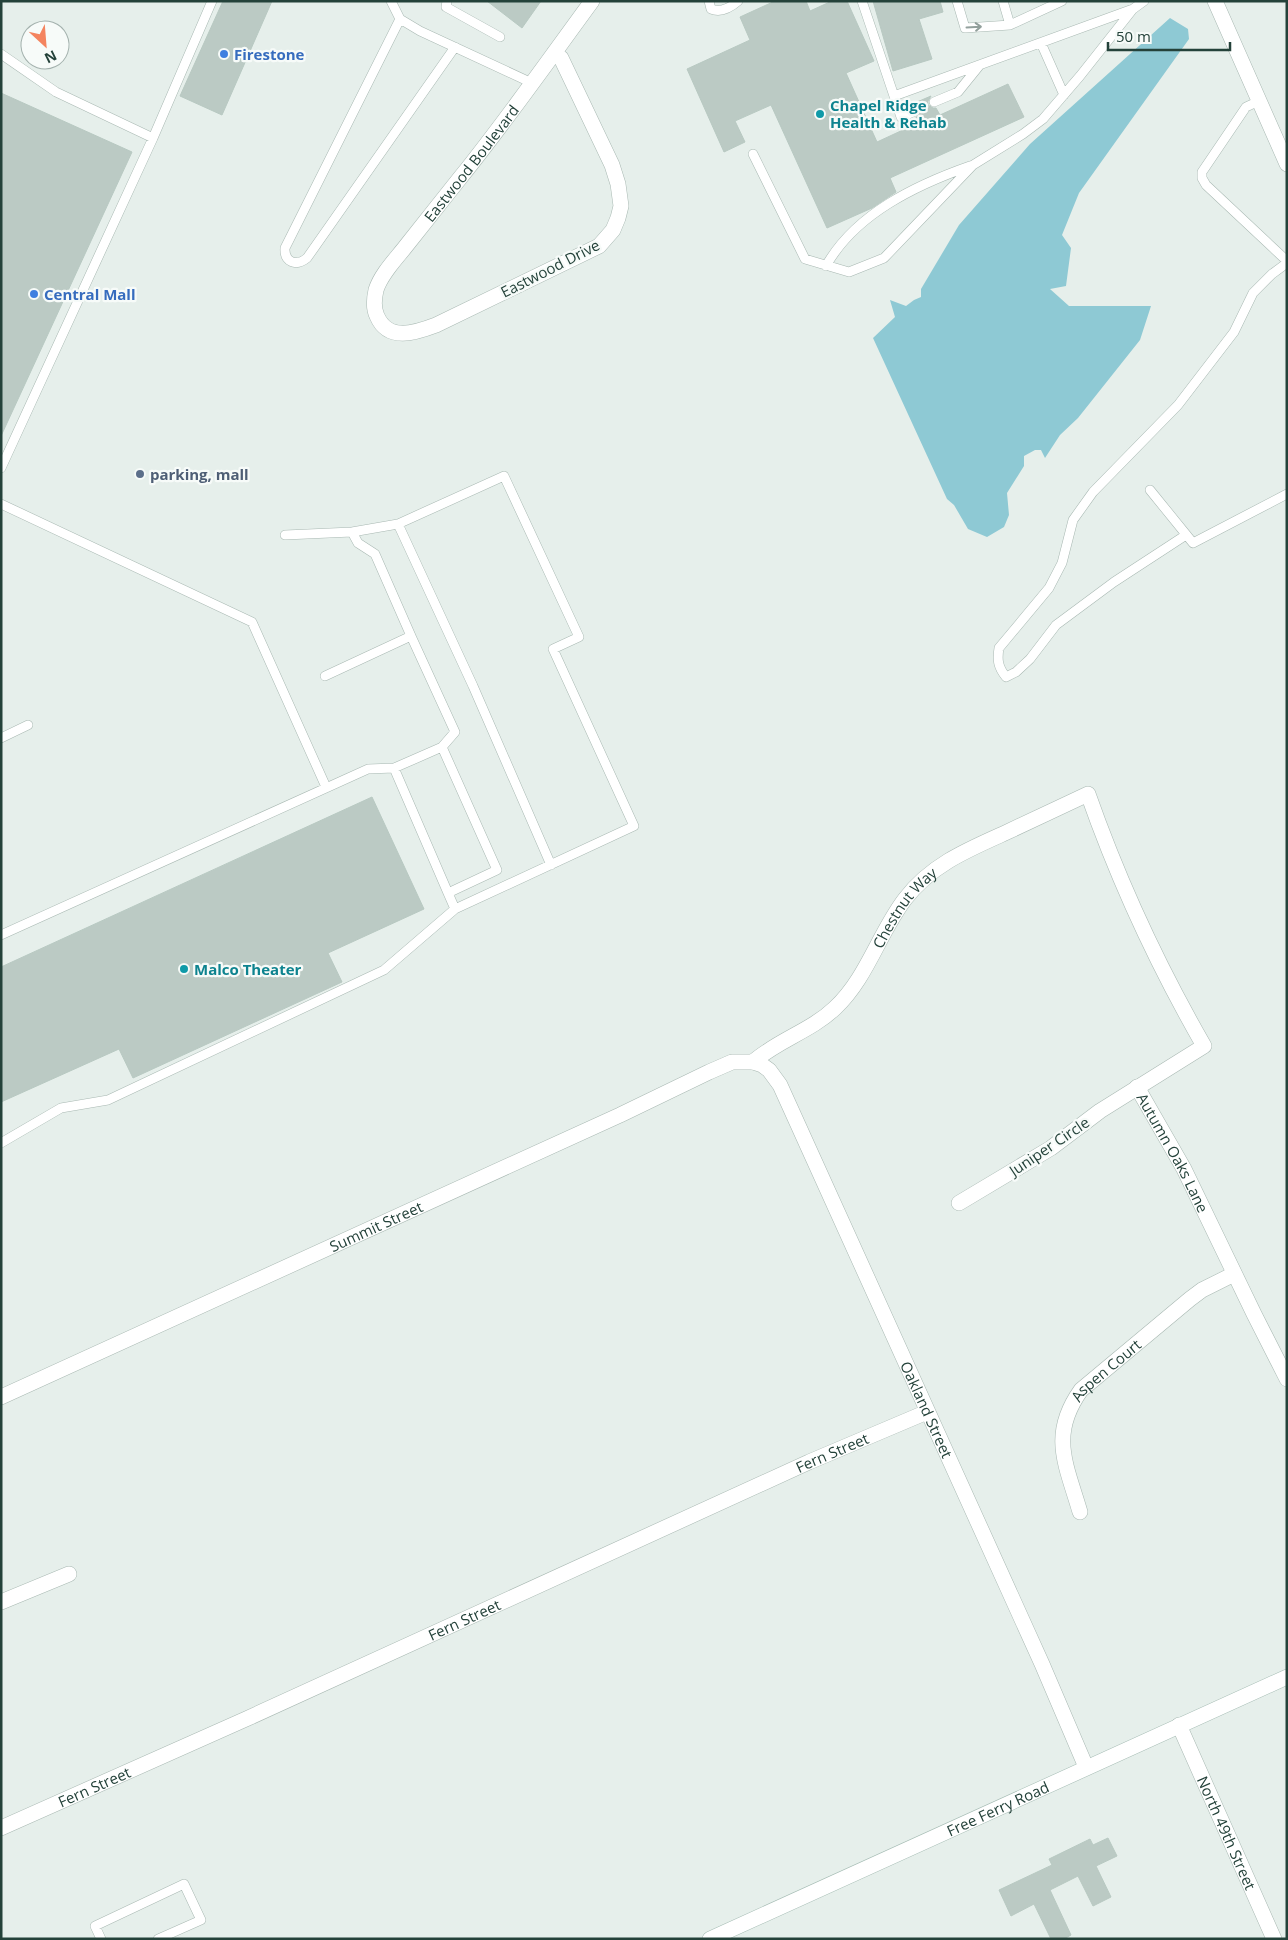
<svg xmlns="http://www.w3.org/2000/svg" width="1288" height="1940" font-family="'Open Sans',sans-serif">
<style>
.water{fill:#8ec9d4}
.building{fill:#bbcac4;stroke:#b8c9c2}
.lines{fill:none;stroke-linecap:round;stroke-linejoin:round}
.lane-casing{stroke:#a8b8b2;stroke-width:10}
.street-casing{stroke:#a8b8b2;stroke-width:16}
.secondary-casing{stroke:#a4bbb3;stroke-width:16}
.lane{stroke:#fff;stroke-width:9}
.street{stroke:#fff;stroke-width:15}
.secondary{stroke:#fff;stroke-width:15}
.oneway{stroke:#92a09c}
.shop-dot{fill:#3f7fe0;stroke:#f7fbf9;stroke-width:2}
.culture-dot{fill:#0f9aa8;stroke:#f7fbf9;stroke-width:2}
.service-dot{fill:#5c6f8a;stroke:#f7fbf9;stroke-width:2}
.labels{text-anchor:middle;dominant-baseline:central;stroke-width:4.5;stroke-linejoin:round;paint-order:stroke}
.shop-label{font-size:15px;font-weight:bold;fill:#366cbe;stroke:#f7fbf9;text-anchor:start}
.culture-label{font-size:15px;font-weight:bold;fill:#0d838f;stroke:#f7fbf9;text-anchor:start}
.street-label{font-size:15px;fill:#24423a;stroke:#f7fbf9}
.service-label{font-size:15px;font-weight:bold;fill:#4e5e75;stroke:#f7fbf9;text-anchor:start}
</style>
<rect width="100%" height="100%" fill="#e6efeb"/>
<path class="water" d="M1170,18L1188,29L1189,39L1079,193L1062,235L1071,248L1066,286L1050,289L1069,306H1151L1140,340L1078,418L1060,435L1045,458L1041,450H1035L1024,456V466L1007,493L1009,515L1004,527L987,537L968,529L954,505L947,499L873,338L895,317L890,300L906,306L914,300L921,297V289L959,225L1030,144Z"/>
<path class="building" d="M223,1H272L222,115L180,96Z
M487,1H541L522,28Z
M775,1H806L810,11L832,1H847L874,61L846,73L877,142L918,123L916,118L919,113V109L910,105L931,96L928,101V105L933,108H936L940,115L1008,84L1024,117L890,178L896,192L872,208L827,228L771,105L735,121L745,142L724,152L687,69L750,40L740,17Z
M873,1H940L943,12L919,19L932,59L893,71Z
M1,93L132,152L1,436Z
M372,797L424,909L328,953L342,982L133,1078L119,1049L1,1102V967Z
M1108,1838L1117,1856L1096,1866L1111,1897L1093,1906L1078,1876L1050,1890L1071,1935L1064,1939H1051L1034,1904L1011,1916L999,1890L1052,1865L1049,1859L1090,1839L1093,1845Z"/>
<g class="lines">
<defs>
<path id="lane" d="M391,1L400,19L420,31L532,83
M447,1L446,7L500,37
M709,1L711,9C721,13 730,8 738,1
M862,1L894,96L1133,9L1144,1
M957,1L965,28L1010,25L1062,1
M1003,1L1010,25
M400,19L285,248C284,262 296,267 307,258L455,47
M1041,43L1064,95
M1,54L56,92L153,138
M894,96L901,117L913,112
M1259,101L1246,107L1202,172V178L1206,185L1287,261
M934,102L958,92L979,66
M753,154L805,259L849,272L884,258L973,165L1023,134L1043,119L1080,76L1133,9
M826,266C855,214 916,185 970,166
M1,468L153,138L212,1
M1150,490L1193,543L1287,494
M1,504L252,622L326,787
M285,535L352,532L398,524
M1186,535L1114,582L1056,625L1030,659L1016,672L1006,677C998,667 997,660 999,648L1049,588L1062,563L1073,520L1093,492L1178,405L1234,332L1253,293L1272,274L1287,263
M411,636L455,732L442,747
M325,676L411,636L375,554L358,543L352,532
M1,738L28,725
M448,893L455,909L634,826L553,649L579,637L504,476L398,524L473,686L551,865
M1,935L368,769L394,768L442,747L497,870L448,893L394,768
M1,1143L61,1108L108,1100L384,970L455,909
M101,1939L95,1926L184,1884L201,1920L158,1939"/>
<g id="street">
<path d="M1215,1L1287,164"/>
<path id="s1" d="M554,53L561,58L612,165L618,184L621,206L618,218L613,230L599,246L436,325C415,333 388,342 377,316C373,308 374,299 376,290C381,274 396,259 406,246C424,223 442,201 460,178C506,121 548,61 592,1"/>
<path id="s2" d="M753,1062C778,1040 811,1031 835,1008C867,978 879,933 905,899C931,865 967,850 1005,833C1033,820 1060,807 1088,794C1119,882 1158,966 1204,1046L1100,1111L1051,1148L959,1203"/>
<path id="s3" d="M1137,1087L1184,1169L1254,1314L1287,1379"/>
<path id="s4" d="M1,1397L620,1115L709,1072L732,1062H753L762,1065L769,1070L780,1085L1042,1664L1086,1767"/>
<path id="s5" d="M1080,1512C1066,1464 1049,1435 1081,1390L1190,1299L1202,1290L1234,1274"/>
<path d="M1,1602L69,1574"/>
<path id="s6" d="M1179,1725L1274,1939"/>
<path id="s7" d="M1,1828L246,1719L809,1462L927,1412"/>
</g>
<g id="secondary">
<path id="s8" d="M710,1939L1287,1677"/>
</g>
</defs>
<use href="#lane" class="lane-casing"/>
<use href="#street" class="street-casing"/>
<use href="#secondary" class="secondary-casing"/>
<use href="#lane" class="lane"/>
<use href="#street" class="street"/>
<use href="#secondary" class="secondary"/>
</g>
<defs><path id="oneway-shaft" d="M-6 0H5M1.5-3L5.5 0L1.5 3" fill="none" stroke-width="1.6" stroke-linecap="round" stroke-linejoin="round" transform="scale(1.25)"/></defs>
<use class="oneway" href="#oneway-shaft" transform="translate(974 27) rotate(-3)"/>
<g class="shop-dot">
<circle cx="224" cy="54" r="5"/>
<circle cx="34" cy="294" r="5"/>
</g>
<g class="culture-dot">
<circle cx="820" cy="114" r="5"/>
<circle cx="184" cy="969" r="5"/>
</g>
<circle class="service-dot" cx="140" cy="474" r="5"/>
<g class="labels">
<g class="shop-label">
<text x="234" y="54">Firestone</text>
<text x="44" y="294">Central Mall</text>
</g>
<g class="culture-label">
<text x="830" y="105">Chapel Ridge<tspan x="830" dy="17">Health &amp; Rehab</tspan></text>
<text x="194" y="969">Malco Theater</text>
</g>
<g class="street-label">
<text stroke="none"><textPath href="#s1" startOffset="650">Eastwood Boulevard</textPath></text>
<text transform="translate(550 268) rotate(-27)">Eastwood Drive</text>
<text stroke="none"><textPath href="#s2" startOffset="221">Chestnut Way</textPath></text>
<text transform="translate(1049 1146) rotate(-34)">Juniper Circle</text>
<text stroke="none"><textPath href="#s3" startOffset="75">Autumn Oaks Lane</textPath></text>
<text stroke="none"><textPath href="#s4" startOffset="412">Summit Street</textPath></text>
<text stroke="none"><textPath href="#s5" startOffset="160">Aspen Court</textPath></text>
<text stroke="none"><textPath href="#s4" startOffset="1218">Oakland Street</textPath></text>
<text stroke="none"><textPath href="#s7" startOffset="912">Fern Street</textPath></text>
<text stroke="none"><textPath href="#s7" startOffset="508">Fern Street</textPath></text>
<text stroke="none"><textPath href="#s7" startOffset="102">Fern Street</textPath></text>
<text stroke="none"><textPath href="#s8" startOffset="316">Free Ferry Road</textPath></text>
<text stroke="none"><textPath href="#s6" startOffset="118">North 49th Street</textPath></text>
</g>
<g class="service-label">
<text x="150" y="474">parking, mall</text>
</g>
</g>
<rect width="1288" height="1940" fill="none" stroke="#24423a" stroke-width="5"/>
<g transform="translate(45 45) rotate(154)"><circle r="24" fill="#f7fbf9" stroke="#a3b1ad"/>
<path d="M0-4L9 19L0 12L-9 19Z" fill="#f4845f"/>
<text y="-8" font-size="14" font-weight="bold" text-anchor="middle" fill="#24423a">N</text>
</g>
<path d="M1108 42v8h122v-8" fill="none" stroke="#24423a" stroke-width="2.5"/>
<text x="1116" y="42" font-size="15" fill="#24423a" stroke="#f7fbf9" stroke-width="4" paint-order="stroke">50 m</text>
</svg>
